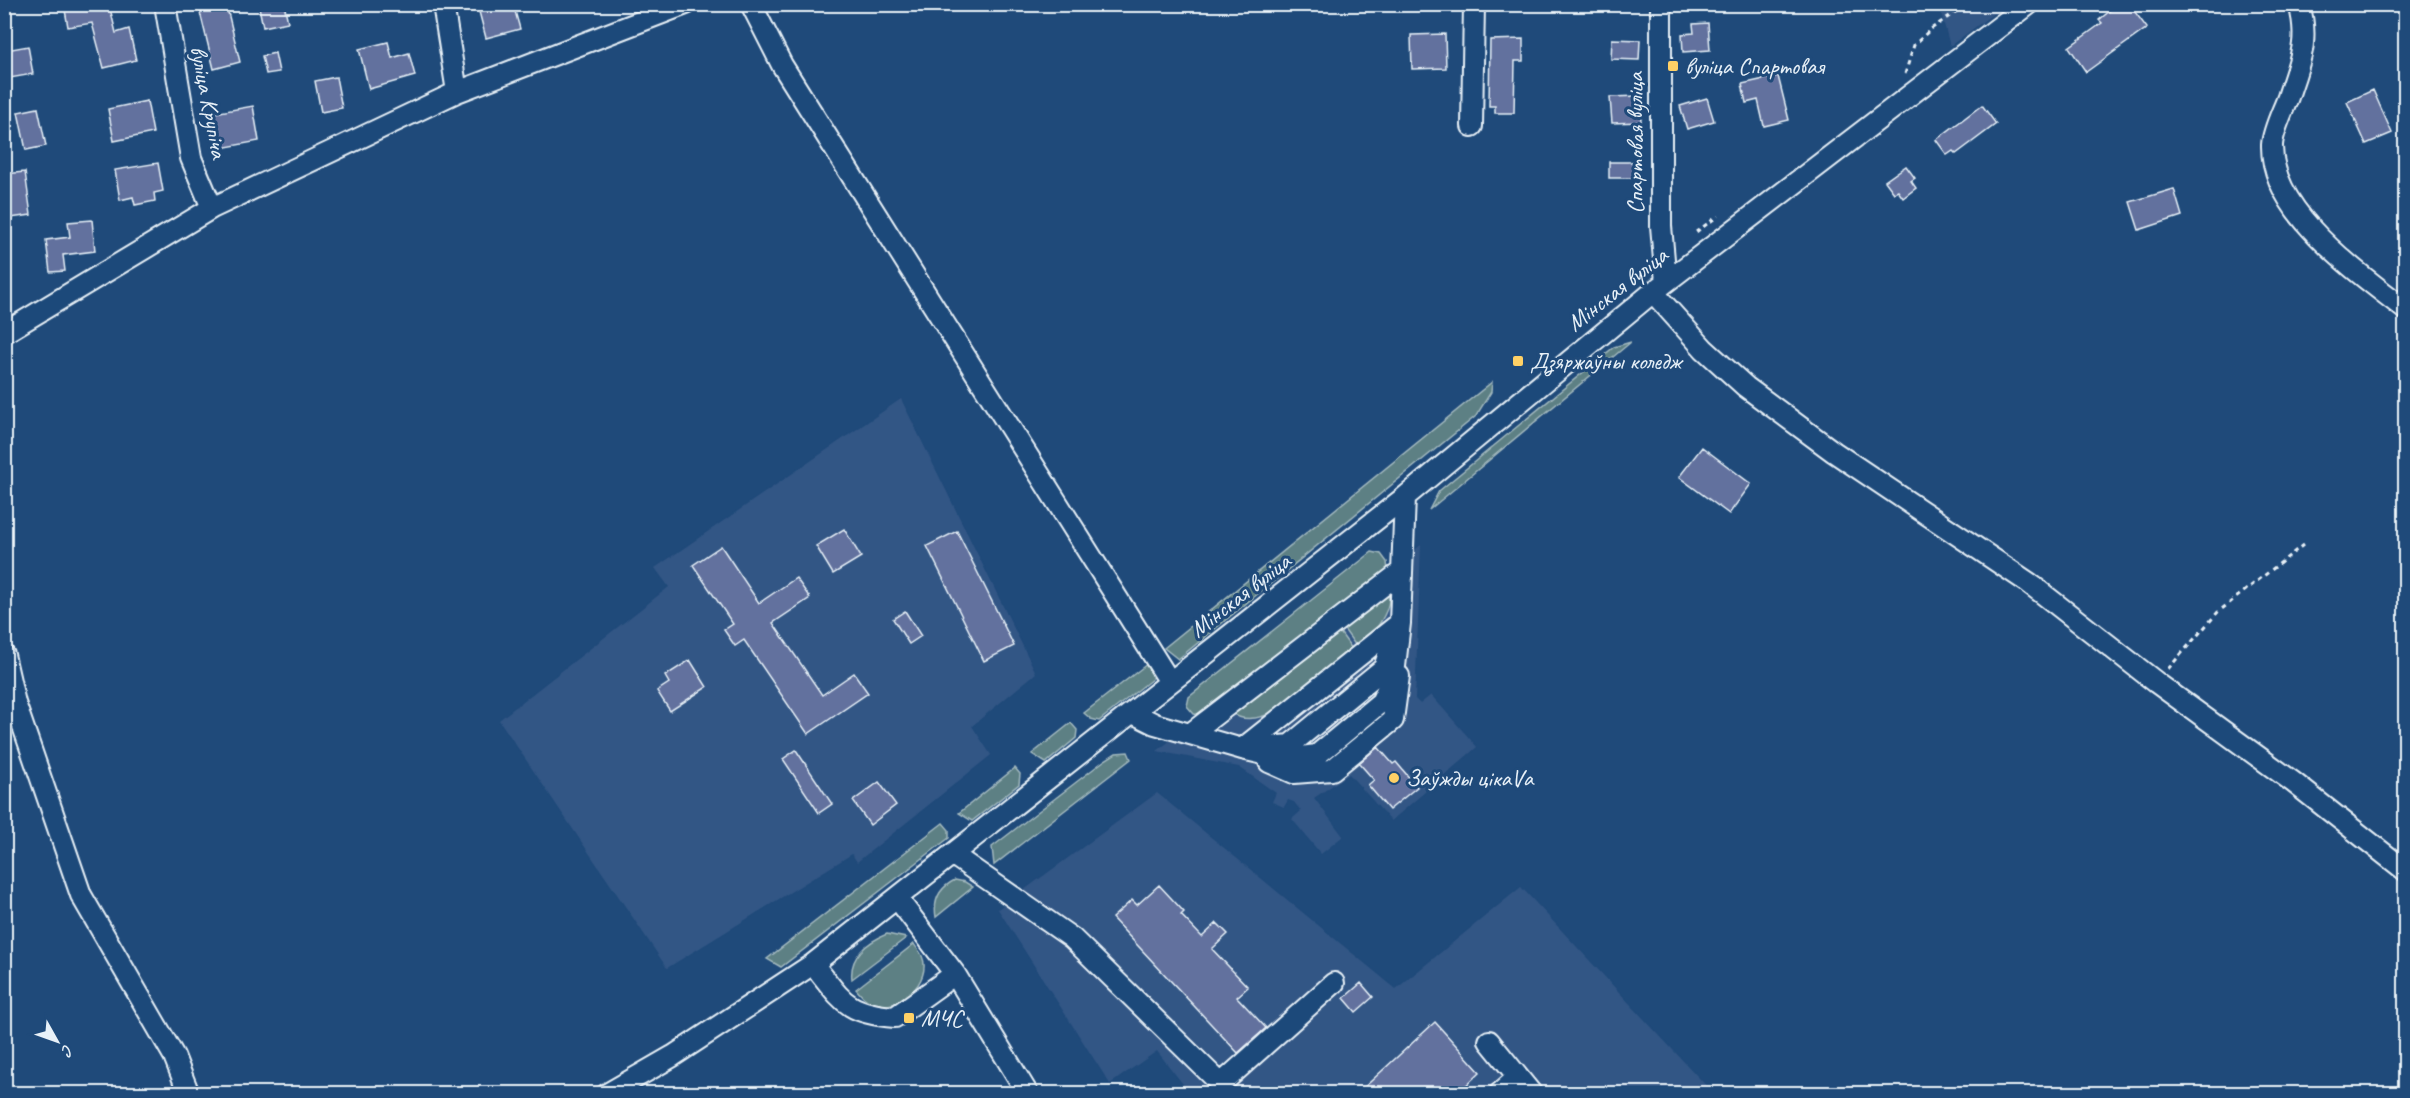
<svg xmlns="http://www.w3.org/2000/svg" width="2410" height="1098" font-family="Caveat,sans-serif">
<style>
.built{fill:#335685}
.green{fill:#5d8084;stroke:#a2b8be;stroke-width:1.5}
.building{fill:#62719e;stroke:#e8f1f8;stroke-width:1.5}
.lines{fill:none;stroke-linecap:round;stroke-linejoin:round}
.minor-casing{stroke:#e8f1f8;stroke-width:24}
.path{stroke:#e8f1f8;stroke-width:3;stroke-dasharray:4.5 4.5;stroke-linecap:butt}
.minor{stroke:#1f4a7a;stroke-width:20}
.poi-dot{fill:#ffd166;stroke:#1f4a7a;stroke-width:2}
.labels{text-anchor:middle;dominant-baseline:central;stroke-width:6;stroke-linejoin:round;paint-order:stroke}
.poi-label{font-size:24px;fill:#e8f1f8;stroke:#1f4a7a;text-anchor:start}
.street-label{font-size:24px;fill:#e8f1f8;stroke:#1f4a7a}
</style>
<rect width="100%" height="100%" fill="#1f4a7a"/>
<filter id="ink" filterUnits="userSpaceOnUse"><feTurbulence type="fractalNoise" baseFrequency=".0167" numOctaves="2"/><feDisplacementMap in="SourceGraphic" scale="12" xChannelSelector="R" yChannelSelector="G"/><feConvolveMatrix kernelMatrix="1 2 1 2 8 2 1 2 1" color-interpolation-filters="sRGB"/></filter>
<g filter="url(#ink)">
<path class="built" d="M1939,5V4L2005,5L1950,46Z
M901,399L1036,673L972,726L991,755L857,862L852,854L667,968L499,720L669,587L655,568Z
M1421,545L1415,699L1420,704L1431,695L1477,747L1391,821L1349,774L1314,798L1343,836L1321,854L1292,819L1301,811L1294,802L1288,800L1284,807L1272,802L1276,793L1239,767L1157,751Z
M1157,793L1396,989L1521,887L1713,1093H1190L1157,1051L1110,1084L998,909Z"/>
<path class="green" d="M1631,342L1429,510L1439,491L1614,347Z
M1492,382L1491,392L1476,416L1178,659L1164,648Z
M1372,552L1381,554L1387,562L1388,572L1204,715L1194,714L1187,706L1189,697Z
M1387,593C1396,606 1369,640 1359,650L1343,628Z
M1339,631L1355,653C1332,671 1260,740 1231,712L1252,695L1255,698Z
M1147,664L1152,671V679L1099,721L1091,719L1084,713Z
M1071,723L1077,730L1076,738L1046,763L1032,754Z
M1128,752L1131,759L994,865L992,847L1105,760L1116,753Z
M1015,768L1020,774L1019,784L972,821L959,813Z
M943,823L949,830V838L781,967L767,959Z
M955,880L965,882L973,887L936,917C933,900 939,888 955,880Z
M887,934L906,938L852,979C849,957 867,942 887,934Z
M914,944C916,948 921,952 922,956C933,981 898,1013 874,1004C866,1001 861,995 856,989Z"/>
<path class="building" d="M94,4H109L116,33L129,29L136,60L104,68L92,23L68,27L65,10Z
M198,4H226L240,62L214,69Z
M270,4H284L288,22L263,27L259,7Z
M477,4H513L520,29L486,38Z
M2118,4H2129L2147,28L2086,72L2069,47L2102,23L2099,20Z
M1708,23L1710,50L1683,52L1682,34L1694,33L1693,24Z
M1445,34L1446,68L1412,69L1411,35Z
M1523,39V61H1515L1514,113H1495V106H1489L1490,40Z
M1612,39L1640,40L1639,60L1611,59Z
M388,42L392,58L409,53L415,76L369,89L359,49Z
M28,46L33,74L10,78L6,50Z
M275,53L279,72L266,74L262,56Z
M1778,76L1789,120L1764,126L1758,100L1746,103L1742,84Z
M336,77L342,108L321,112L315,81Z
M2373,90L2392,133L2366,144L2347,102Z
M1640,96L1641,122L1612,123L1610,97Z
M1707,98L1714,121L1687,129L1680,106Z
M147,101L153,133L114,141L108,109Z
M1982,105L1996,124L1956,154L1953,151L1947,155L1936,140Z
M253,106L259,141L221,148L214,113Z
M38,108L46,146L26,150L18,112Z
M1609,162H1637V178H1609Z
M158,163L163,191L154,193L155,201L135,205L133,197L120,200L115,170Z
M1906,166L1915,178L1911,181L1916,188L1903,198L1898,191L1894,193L1885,181Z
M25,172L31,215L4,219V174Z
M2174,189L2182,216L2139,230L2130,202Z
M92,220L95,251L63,255L65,271L50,272L46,240L70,237L68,222Z
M1702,447L1751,484L1729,514L1679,477Z
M844,529L861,557L833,574L816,546Z
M957,531L1014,646L984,661L927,546Z
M721,546L759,603L796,578L810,598L773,623L822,695L854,673L868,693L808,734L744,640L735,646L724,630L733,624L693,565Z
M905,611L921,636L909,644L893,619Z
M690,660L707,687L670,711L657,691L669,683L665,676Z
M1378,747L1393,764L1396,762L1417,787L1389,810L1368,785L1374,780L1359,763Z
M796,750L832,804L819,813L783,759Z
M879,782L896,805L870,825L853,801Z
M1159,885L1184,912L1181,915L1202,937L1217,923L1228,934L1212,949L1248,987L1237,997L1266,1028L1238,1053L1112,918L1132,900L1137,905Z
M1361,983L1373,997L1356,1012L1344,998Z
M1435,1022L1480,1072L1457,1094H1357Z"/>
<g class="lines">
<defs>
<path id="minor" d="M165,4L191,158L212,208
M443,4L457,92
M751,4L782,65L1170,682
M1661,4V226L1666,282
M2299,4C2310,42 2299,62 2288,97C2283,111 2273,130 2272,145C2271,213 2358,272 2406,310
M1472,126L1474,4
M1653,292L1704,349L1746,387L1834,452L2029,583L2157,683L2293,782L2406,871
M4,333L212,208L457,92L686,4
M4,655L15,703L81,895L174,1056L189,1094
M1133,713L1155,724L1242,749L1286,759L1317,755L1381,702L1394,675L1400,623L1405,497
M1190,734L1402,571
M1259,748L1290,745L1384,668L1391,647
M1242,749L1400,623
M1269,762L1294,773L1332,770L1393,720L1399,676
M953,855L1072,938L1221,1084L1334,983
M897,898L955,974L1028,1094
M813,964C843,1001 845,1013 895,1017L955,974
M1489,1041L1532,1094
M607,1094L673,1056L813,964L1405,497L1653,292L2029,4
M1499,1094L1518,1077"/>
</defs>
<use href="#minor" class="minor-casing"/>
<path class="path" d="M1905,74L1914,45L1931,29L1967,4
M1696,232L1718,216
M2168,669L2218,612L2303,545"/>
<use href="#minor" class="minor"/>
</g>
</g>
<g class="poi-dot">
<rect x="1667" y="60" width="12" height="12" rx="3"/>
<rect x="1512" y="355" width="12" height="12" rx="3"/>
<circle cx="1394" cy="778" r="6"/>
<rect x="903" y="1012" width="12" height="12" rx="3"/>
</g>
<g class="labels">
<g class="poi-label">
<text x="1685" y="66">вуліца Спартовая</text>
<text x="1530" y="361">Дзяржаўны коледж</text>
<text x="1406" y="778">Заўжды цікаVа</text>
<text x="921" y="1018">МЧС</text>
</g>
<g class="street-label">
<text transform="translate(209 102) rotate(79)">вуліца Крупіча</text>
<text transform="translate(1635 143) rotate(-90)">Спартовая вуліца</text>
<text transform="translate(1617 289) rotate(-38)">Мінская вуліца</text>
<text transform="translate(1240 595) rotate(-38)">Мінская вуліца</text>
</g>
</g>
<rect width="2410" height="1098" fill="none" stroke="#1f4a7a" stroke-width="24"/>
<rect x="12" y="12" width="2386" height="1074" fill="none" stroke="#e8f1f8" stroke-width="2" filter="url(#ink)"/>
<g transform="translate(57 1041) rotate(130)" stroke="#1f4a7a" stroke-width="4.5" paint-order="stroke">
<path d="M0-4.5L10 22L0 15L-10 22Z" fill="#e8f1f8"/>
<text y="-9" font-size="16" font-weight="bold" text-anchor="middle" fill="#e8f1f8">С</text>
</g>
</svg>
